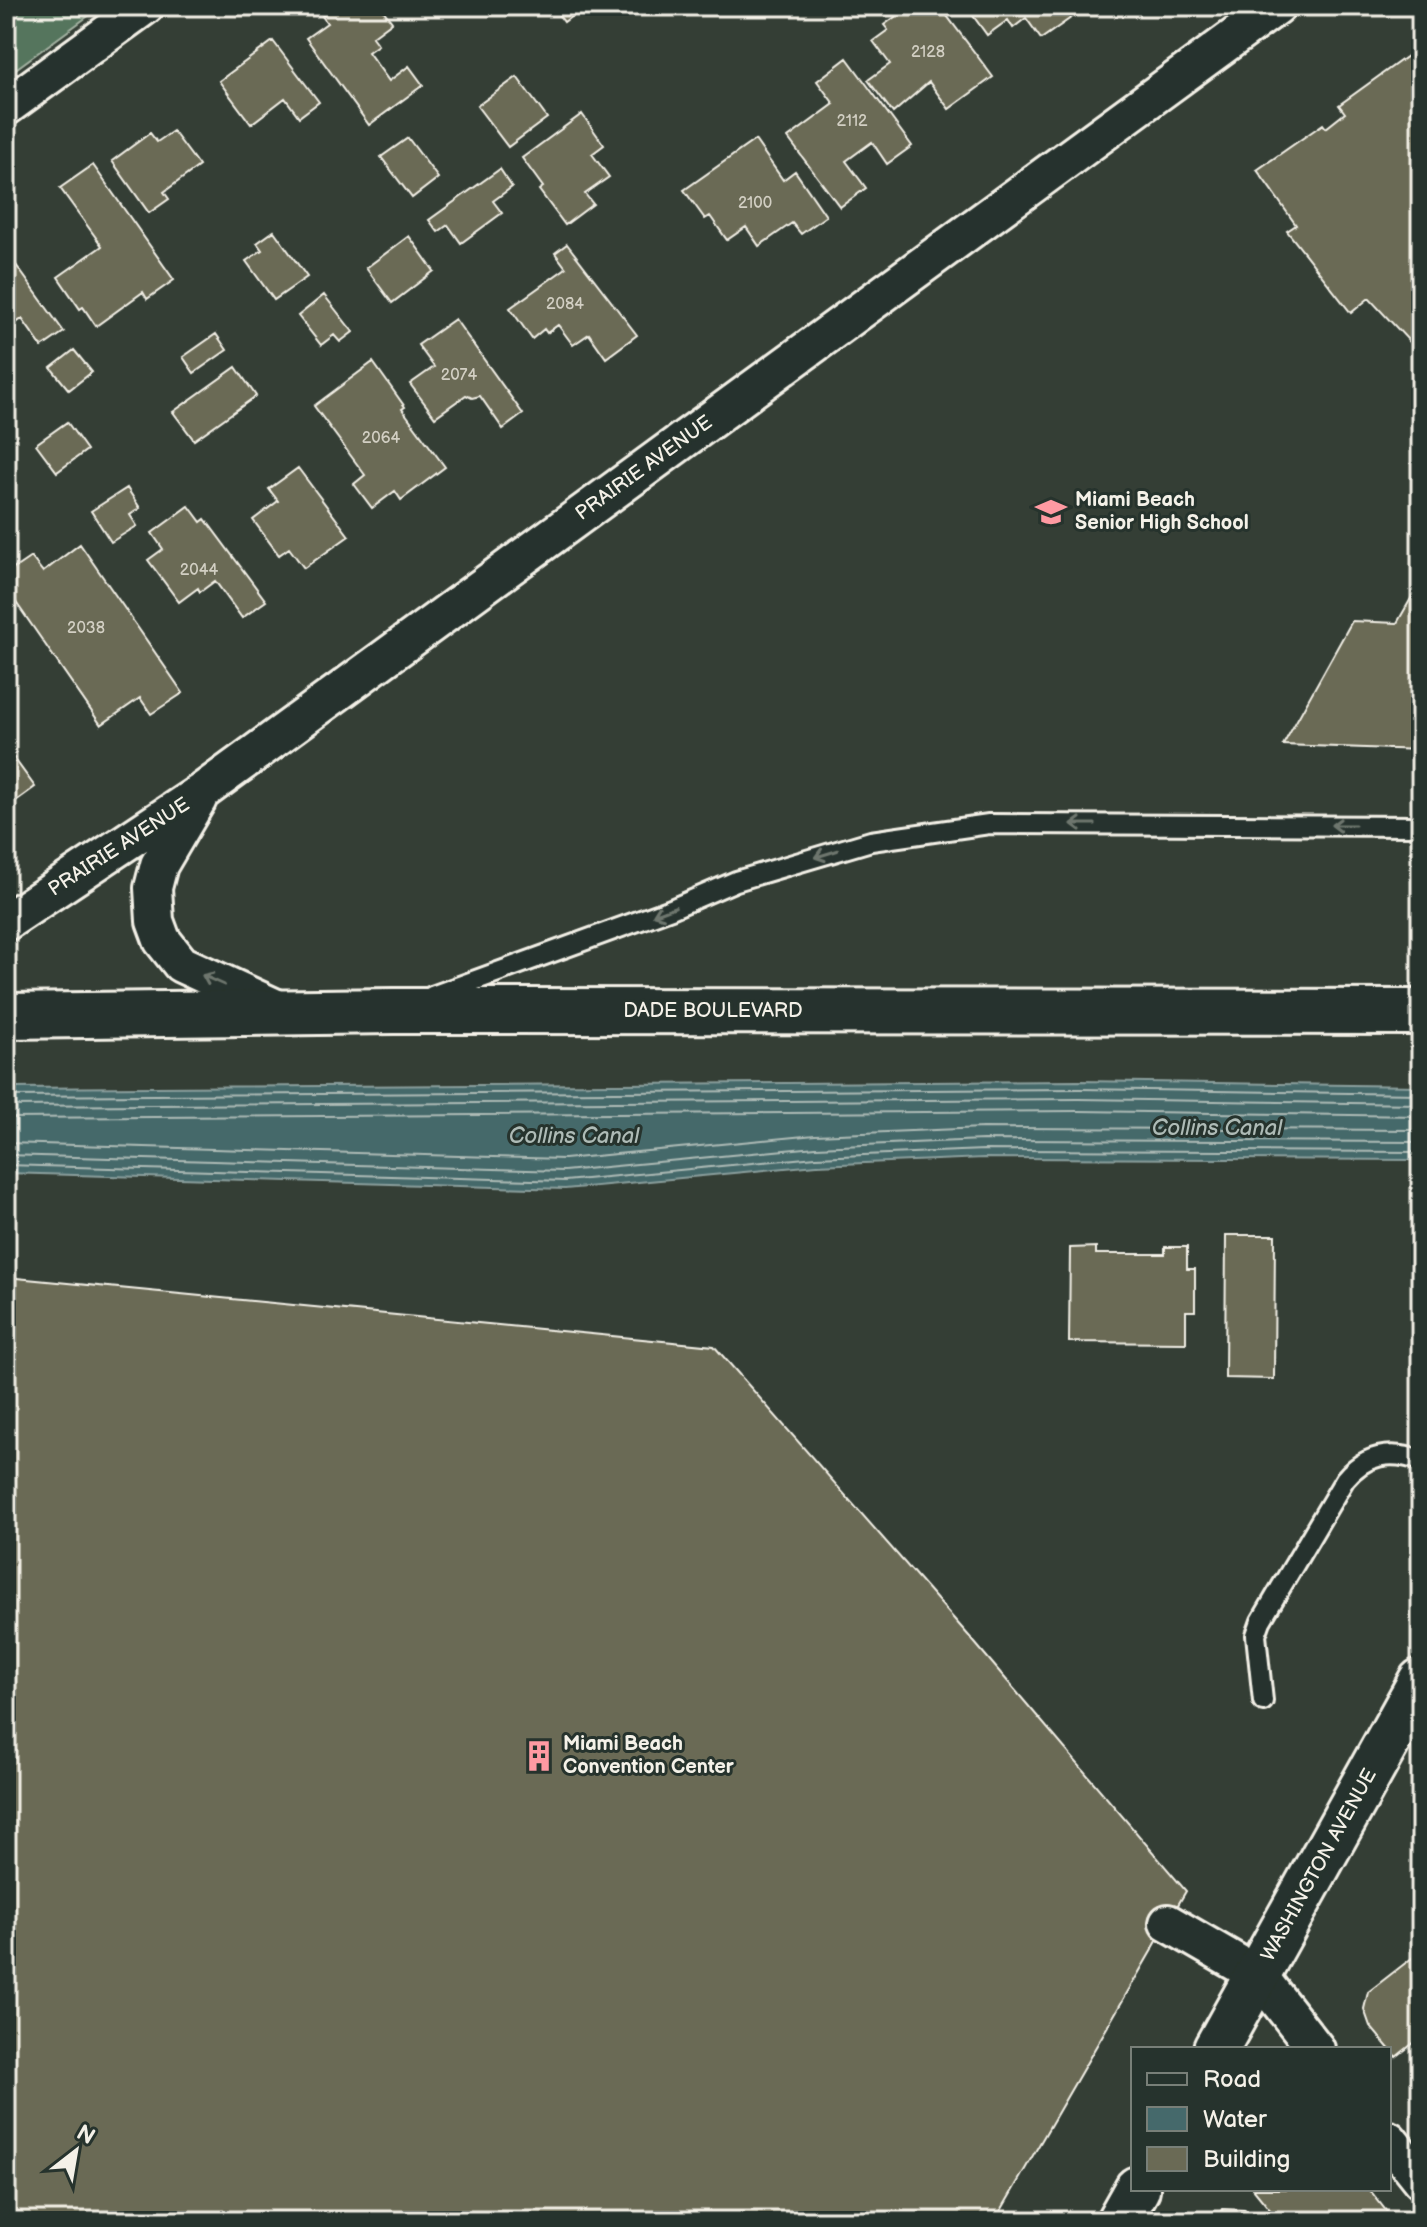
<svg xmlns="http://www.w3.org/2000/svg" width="1427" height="2227" font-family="'Balsamiq Sans',sans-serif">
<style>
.green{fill:#54745d;stroke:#a4b2a2;stroke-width:2}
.water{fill:#45696b;stroke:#8b9f9d;stroke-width:2}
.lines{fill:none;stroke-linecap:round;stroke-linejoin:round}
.shore{stroke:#aebbb6;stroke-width:2}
.building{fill:#6a6a55;stroke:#f4f1e8;stroke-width:2}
.lane-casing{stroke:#f4f1e8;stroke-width:24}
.street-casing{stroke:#f4f1e8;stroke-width:42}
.secondary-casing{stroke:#f4f1e8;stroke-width:50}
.lane{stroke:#26332d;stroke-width:18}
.street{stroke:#26332d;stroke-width:36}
.secondary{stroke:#26332d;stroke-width:44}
.oneway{stroke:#6e766e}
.labels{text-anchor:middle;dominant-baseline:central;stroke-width:6;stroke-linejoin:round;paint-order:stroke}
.number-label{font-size:16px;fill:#d2cfc3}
.street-label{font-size:20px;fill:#f4f1e8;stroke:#26332d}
.poi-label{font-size:20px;font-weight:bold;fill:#f4f1e8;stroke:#26332d;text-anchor:start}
.water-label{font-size:22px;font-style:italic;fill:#aebbb6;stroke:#26332d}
</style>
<rect width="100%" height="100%" fill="#343e35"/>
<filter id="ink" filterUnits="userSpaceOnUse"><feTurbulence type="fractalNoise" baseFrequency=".0125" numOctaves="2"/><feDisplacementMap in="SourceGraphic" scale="16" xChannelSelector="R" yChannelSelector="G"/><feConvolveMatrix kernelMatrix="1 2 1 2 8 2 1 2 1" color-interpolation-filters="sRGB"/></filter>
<g filter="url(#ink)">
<path class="green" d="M6,6H102L6,76Z"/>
<path class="water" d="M1079,1081L1421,1086V1160L984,1158L817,1165L565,1189L6,1173V1088Z"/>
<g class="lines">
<path class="shore" d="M6,1096L1079,1089L1421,1094
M6,1106L1079,1099L1421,1104
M6,1118L1079,1111L1421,1116
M6,1143L564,1159L815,1135L983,1128L1421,1130
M6,1155L564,1171L816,1147L983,1140L1421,1142
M6,1165L565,1181L816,1157L984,1150L1421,1152"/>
</g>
<path class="building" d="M336,6H380L392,22L372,37L378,45L368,52L389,81L409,66L423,85L369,125L306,38L327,23L322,16Z
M552,6H585L564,22Z
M910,6H933L937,11L941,8L993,77L949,109L929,82L893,113L868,80L890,64L873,41L888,30L884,25Z
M966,6H1084L1085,8L1041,39L1026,18L1013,28L1008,20L987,35Z
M273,41L319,102L299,117L285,98L251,124L219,81Z
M1421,46V354L1369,298L1351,313L1287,231L1296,225L1257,170L1323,124L1326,128L1345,113L1339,105Z
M847,58L912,146L887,164L872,142L846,161L866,188L840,207L788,138L834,104L817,81Z
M517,77L547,118L508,147L477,106Z
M582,114L604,145L592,154L609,177L585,194L593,204L565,225L539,190L543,187L522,158Z
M173,131L199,166L164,192L169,199L149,213L112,161L150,133L157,142Z
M408,138L438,178L412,198L381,157Z
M755,140L783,180L795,171L826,216L801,234L792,223L759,246L746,227L727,240L710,216L705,219L684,190Z
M93,165L174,280L147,299L143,292L96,326L83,307L80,309L58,277L102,246L60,188Z
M500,169L512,187L493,201L502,213L461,243L448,225L438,232L429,220Z
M274,231L307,277L274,300L246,261L262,250L257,243Z
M409,236L434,271L392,303L366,268Z
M567,244L637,335L606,358L589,334L573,345L558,325L547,333L544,329L532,339L510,308L566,268L555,253Z
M6,251L64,332L42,347L22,319L6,330Z
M324,295L353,332L340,342L334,335L321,345L298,316Z
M455,319L523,414L503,429L480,396L472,398L466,395L435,417L410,384L434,367L418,345Z
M216,334L227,350L194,373L183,357Z
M74,350L92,372L69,390L51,368Z
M373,362L405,407L402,409L445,467L401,500L395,491L372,508L354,484L365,475L314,406Z
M236,367L256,396L194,440L173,412Z
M67,422L87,450L57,472L36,444Z
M298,468L349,536L304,568L289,548L279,555L253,520L278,501L269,489Z
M127,488L140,508L130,515L137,526L111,542L91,511Z
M189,506L201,522L205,519L266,601L242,618L215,581L200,592L198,588L179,602L148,560L163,549L152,533Z
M80,544L183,693L151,714L140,698L101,725L6,588V574L31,557L43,572Z
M1421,581V750L1283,745L1352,621L1397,623Z
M6,747L35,787L6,808Z
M1226,1235H1275L1274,1379L1225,1378Z
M1096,1247V1254H1165V1247H1187V1269H1195V1311H1186V1343L1069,1342L1070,1248Z
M6,1277L714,1346L969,1636L1186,1891L995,2221H6Z
M1421,1951V2037L1396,2057L1370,2026L1364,2009L1368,1992Z
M1253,2189H1369L1394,2221H1279Z
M1223,2209L1244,2210L1253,2221H1217Z"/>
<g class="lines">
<defs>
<path id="lane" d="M432,996L671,909L736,881L871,841L989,824L1421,826
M1263,1701L1256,1635L1261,1621L1345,1479C1366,1454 1391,1450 1421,1461"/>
<path id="street" d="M6,107L145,6
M198,799L159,865L153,888L155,921L162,940L181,964L283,1011
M6,922L203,791L1277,6
M1168,1923L1258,1975L1316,2049
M1389,2140L1421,2180"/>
<path id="secondary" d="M6,1016L393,1011L1421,1012
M1216,2049L1421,1681
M1119,2221L1137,2189"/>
</defs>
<use href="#lane" class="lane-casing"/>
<use href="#street" class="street-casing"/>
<use href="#secondary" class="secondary-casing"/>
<use href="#lane" class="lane"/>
<use href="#street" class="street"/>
<use href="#secondary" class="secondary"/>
</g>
<defs><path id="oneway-shaft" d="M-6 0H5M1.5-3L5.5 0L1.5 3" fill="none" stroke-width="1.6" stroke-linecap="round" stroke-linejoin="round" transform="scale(2)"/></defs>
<g class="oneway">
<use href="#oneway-shaft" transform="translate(1083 824) rotate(-180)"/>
<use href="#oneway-shaft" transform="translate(1343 825) rotate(-180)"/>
<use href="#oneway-shaft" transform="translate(826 854) rotate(163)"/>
<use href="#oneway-shaft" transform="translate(664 911) rotate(159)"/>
<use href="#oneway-shaft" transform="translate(213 980) rotate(-156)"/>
</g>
</g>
<defs>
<symbol id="school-bare" viewBox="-9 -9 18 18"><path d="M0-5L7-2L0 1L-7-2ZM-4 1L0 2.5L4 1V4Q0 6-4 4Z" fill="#ff9aa2" stroke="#26332d" stroke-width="2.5" paint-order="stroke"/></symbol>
<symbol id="building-bare" viewBox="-9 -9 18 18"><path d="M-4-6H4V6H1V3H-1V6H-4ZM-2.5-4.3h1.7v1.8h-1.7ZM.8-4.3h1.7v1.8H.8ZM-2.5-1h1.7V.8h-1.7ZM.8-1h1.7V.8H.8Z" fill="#ff9aa2" stroke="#26332d" stroke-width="2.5" paint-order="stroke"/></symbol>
</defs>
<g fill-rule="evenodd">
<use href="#school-bare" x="1029" y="490" width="44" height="44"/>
<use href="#building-bare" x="517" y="1734" width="44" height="44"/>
</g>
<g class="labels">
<g class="number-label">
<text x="928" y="52">2128</text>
<text x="852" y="121">2112</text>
<text x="755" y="203">2100</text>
<text x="565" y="304">2084</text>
<text x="459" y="375">2074</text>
<text x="381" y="438">2064</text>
<text x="199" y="570">2044</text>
<text x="86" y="628">2038</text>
</g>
<g class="street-label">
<text transform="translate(644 468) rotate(-36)">PRAIRIE AVENUE</text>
<text transform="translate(119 847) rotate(-33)">PRAIRIE AVENUE</text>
<text x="713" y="1011">DADE BOULEVARD</text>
<text transform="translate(1319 1865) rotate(-61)">WASHINGTON AVENUE</text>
</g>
<g class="poi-label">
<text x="1075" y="500">Miami Beach<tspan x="1075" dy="23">Senior High School</tspan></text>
<text x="563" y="1744">Miami Beach<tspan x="563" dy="23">Convention Center</tspan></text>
</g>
<g class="water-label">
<text x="1217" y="1128">Collins Canal</text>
<text x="574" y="1136">Collins Canal</text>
</g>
</g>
<rect width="1427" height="2227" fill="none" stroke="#26332d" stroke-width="32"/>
<rect x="16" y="16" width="1395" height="2195" fill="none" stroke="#f4f1e8" stroke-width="3" filter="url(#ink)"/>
<rect x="1131" y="2047" width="260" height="144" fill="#26332d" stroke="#787f78" stroke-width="2"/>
<rect x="1147" y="2073" width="40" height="12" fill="#26332d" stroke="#787f78" stroke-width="2"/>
<text x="1203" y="2087" font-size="24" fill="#f4f1e8">Road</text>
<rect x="1147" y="2107" width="40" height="24" fill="#45696b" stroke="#787f78" stroke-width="2"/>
<text x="1203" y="2127" font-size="24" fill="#f4f1e8">Water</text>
<rect x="1147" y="2147" width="40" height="24" fill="#6a6a55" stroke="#787f78" stroke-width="2"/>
<text x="1203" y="2167" font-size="24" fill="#f4f1e8">Building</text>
<g transform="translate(76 2151) rotate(31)" stroke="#26332d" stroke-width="6" paint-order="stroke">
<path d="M0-6L14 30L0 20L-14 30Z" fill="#f4f1e8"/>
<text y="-12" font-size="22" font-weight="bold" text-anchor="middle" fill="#f4f1e8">N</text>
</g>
</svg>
